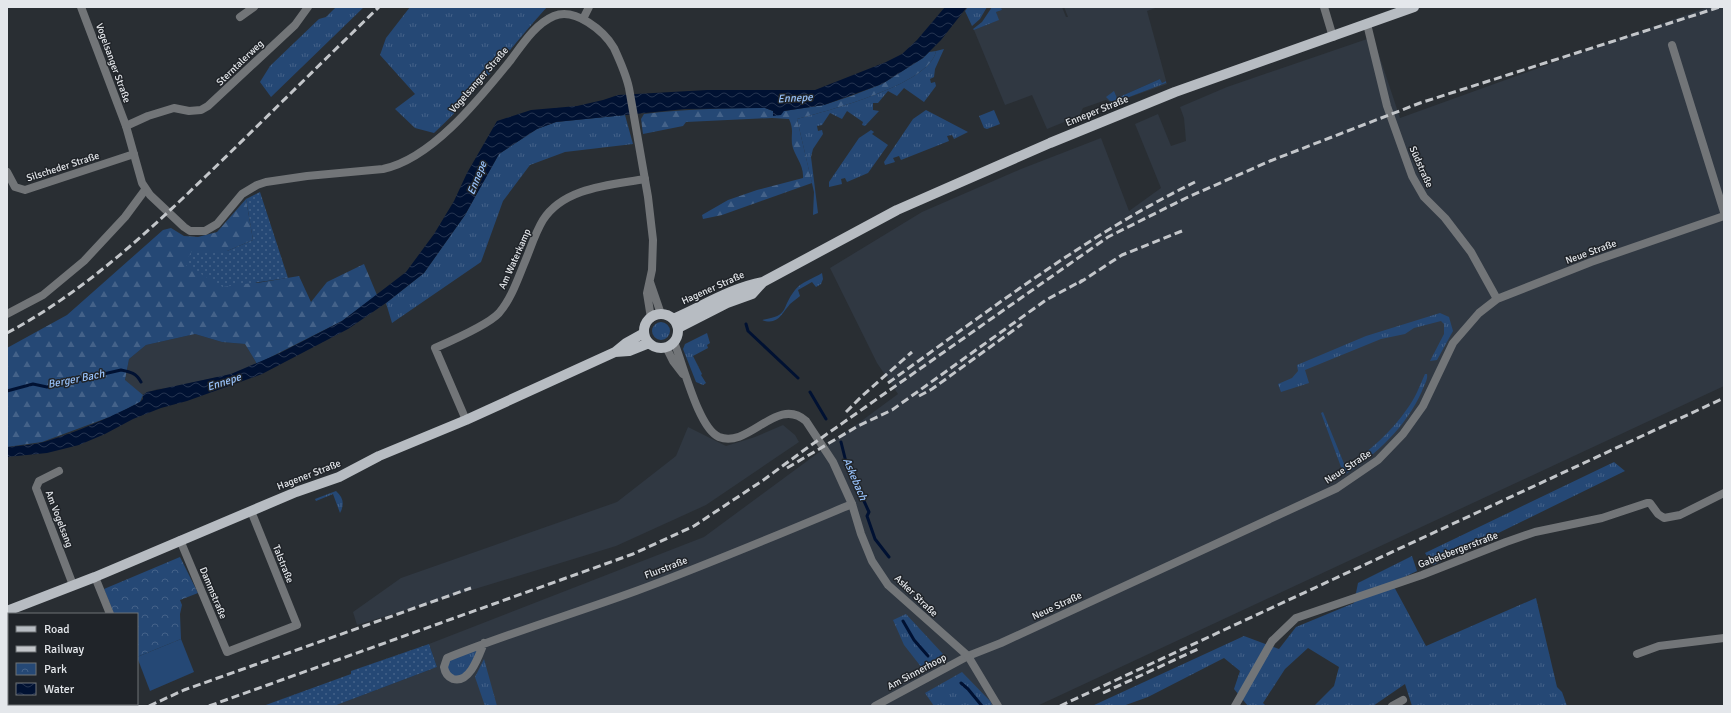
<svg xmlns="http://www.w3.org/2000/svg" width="1731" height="713" font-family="Signika,sans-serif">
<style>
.built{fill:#303842;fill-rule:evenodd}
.grass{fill:url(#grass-tufts)}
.forest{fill:url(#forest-firs)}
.park{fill:url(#park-crowns)}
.garden{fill:url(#garden-dots)}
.pitch{fill:#254875}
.water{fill:url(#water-waves)}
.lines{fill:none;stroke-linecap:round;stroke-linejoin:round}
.stream{stroke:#001132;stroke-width:3}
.minor{stroke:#727578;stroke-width:8}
.tertiary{stroke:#727578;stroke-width:8}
.primary{stroke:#b7bcc2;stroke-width:10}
.rail{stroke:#c3c6ca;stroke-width:3;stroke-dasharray:8 4;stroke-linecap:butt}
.labels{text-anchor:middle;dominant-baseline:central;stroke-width:3;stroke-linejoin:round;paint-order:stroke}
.street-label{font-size:10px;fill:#e4e7eb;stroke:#202429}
.water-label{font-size:11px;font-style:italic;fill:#97c1f9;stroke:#202429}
</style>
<defs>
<pattern id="grass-tufts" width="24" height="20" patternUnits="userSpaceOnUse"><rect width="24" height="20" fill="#254875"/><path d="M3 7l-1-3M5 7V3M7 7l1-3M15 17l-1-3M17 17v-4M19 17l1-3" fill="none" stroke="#446289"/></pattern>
<pattern id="forest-firs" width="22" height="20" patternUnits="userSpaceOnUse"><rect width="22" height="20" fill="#254875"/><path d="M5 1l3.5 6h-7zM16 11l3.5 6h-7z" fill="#446289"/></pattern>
<pattern id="park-crowns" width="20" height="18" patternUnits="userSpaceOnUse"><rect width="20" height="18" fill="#254875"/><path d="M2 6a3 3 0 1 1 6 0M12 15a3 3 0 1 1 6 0" fill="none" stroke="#446289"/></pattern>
<pattern id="garden-dots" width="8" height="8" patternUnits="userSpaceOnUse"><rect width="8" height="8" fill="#254875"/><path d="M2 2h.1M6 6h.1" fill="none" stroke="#446289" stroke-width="1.8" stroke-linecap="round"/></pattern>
<pattern id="water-waves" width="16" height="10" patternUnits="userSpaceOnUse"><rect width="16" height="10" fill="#001132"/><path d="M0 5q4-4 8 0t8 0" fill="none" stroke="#253450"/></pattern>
</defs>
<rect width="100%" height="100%" fill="#292e33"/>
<path class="built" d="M1001,7H1062L1066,17H1068L1064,7H1158L1147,11L1167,84L1113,103L1106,100L1083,108L1079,116L1047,129L1032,95L1005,105L974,30L998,20L996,12L1002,10ZM1160,79L1162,83L1166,81V83L1116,102L1114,92L1117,98Z
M1708,7H1724V386L1037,706H334L437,667L429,644L704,537L898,394L877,363L830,268L922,212L1021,169L1101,138L1129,211L1161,188L1135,124L1158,114L1171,146L1186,141L1184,118L1180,107L1227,87L1373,37L1400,118Z
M195,334L222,342L245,344L257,364L231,374L169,388L157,389L143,395L125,381L129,359L146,345Z
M783,425L795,435L799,442L706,505L616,546L357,625L353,612L401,578L617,502L676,456L688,427L726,446L755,437Z"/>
<path class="grass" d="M336,7H364L271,97L260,82L270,66L319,19L326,17Z
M410,7H547C509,49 476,95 434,133L415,128L395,109L415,94L380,55L386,38Z
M968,7H987L980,19L972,26L965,11Z
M992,7H1001L1002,10L996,12L999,20L974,30L973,29L982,22Z
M944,49L935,69L934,77L930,79L931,83L935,82L936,86L924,102L904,88L897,96L888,91L878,103H873V110L879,111L865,126L862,125L863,122L847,111L842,119L830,113L822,125L817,126L818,131L822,130L823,134L813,149L811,157L818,213L813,215L814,192L797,119C827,111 931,84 936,51Z
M1160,79L1162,83L1166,81V83L1116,102L1110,101L1106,97L1114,91L1117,98Z
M926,110L968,132L954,139L952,135L947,136L949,141L901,160L899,156L893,158L895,162L885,165L884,162L913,119Z
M994,110L1000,124L987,129L984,128L979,116Z
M625,115L633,144L565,152L530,165L503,201L481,262L392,323L386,303L424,273L465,215L499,154L537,129L556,122Z
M871,130L874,132L872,134L888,145L868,173L847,182L845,178L841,179L842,184L829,187V182L859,138Z
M822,273L823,279L821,284L816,287L812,282L798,290L800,296C797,299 793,301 790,304C782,313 778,326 762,320C791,315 780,309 795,290C800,283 814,278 822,273Z
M1440,313L1449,317L1453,331L1437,360L1430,361L1444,334V324L1441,321L1414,328L1405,334L1381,339L1305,370L1309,383L1281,392L1278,384L1292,378L1298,371L1297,365L1366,336Z
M652 331a9 9 0 1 1 18 0a9 9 0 1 1-18 0Z
M707,333L710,343L707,345L708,348L693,356L702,374L701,375L706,383L703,385L696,382L683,349L685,344Z
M1425,374H1427C1428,380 1424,385 1422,391C1406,427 1376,455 1344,475L1321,413L1323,412L1345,466H1347C1369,452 1392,431 1407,409C1415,399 1420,385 1425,374Z
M1614,462L1625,471L1433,565L1425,553Z
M336,491C343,497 345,504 340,513L333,494L316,501L315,499Z
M1412,556L1417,571L1392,583L1426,646L1536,598L1557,687L1562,692L1567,706H1412L1405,684L1373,706H1314L1334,686L1339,667L1308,648L1285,669L1263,703L1266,706H1248L1234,689L1240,671L1224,658L1148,697L1123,706H1092L1244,636L1279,649L1296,627L1354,603L1358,583Z
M906,614L943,654L922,668L904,645L893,620Z
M483,645L467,675L452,678L445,662Z
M484,659L497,706H485L475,677Z
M962,672L991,702L992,706H934L925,693Z"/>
<path class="forest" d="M936,51C931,84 827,111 797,119L812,183L722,215L703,219L702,215L728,200L757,190L803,178C804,164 794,156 792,144C791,133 794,130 789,119L772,118L686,122L683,126L643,134L641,119L644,114C685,109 725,108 765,108L773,111H784L824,105L851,96L882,84L923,58L929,52Z
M246,199L253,240L227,251H192L257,283L299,276L311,302L327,282L364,264L377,295L342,321L257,364L245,344L222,342L195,334L146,345L129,359L125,380L143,395L140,402L115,415L42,442L7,447V348L67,315L163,230L171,228L184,236L198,237L217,232Z"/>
<path class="park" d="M180,557L198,593L180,600L182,605L180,614L181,639L137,657V614H114L104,589Z"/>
<path class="garden" d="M260,192L288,278L223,287L184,264L192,251H227L253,240L246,199Z
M429,644L437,667L334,706H263L351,674V671Z"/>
<path class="pitch" d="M181,639L194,672L150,691L137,657Z"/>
<path class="water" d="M945,7H967L941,40L923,58L882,84L824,105L784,111L781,115L773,116V111L765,108L685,109L556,122L537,129L499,154L465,215L424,273L386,303L348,329L262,374L187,401L161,408L133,419L105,434L79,445L47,453L7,457V447C19,446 32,445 44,442C77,432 109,418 140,402L143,399V395L147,392L231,374L280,353L342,321L406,272L434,234L454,201L467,173L497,121L531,110L577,106L603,100L618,95L707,90H815L886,62L902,54L917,40Z"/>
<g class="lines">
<path class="stream" d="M746,324L748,331L798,378
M7,391L33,384L47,387L121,370C131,372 136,373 141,382
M810,392L826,419
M841,442L846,462L869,512L867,516L875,539L889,557
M903,621L914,640L928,656
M961,683L968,689L982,706"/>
<path class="minor" d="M1324,7L1333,37
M240,17L254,7
M583,19L589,7
M1367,24L1387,106L1412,176L1424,197L1445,218L1471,252L1497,299
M1672,45L1724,212
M126,126L148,116L174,108L189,111L201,110L208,106L295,25L308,7
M7,172L15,187L25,190L134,154
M7,314L43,295L84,261L125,217L145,190
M466,420L435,348C451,341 488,325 499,313C511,299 517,281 524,264C530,250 535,233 543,220C564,187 611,185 645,179
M59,471L39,481L36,488L73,585
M180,540L227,652L297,625L251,511
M95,577L110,614
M484,643C479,655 470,684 453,679C448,677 445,673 444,667L447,658C509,633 573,614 636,591C709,564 780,534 852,504
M1637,654L1659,646L1724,638
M875,706L968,656L1001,643L1337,488L1378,460L1403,434L1423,406L1453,343L1479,313L1497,299L1591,262L1724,216
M1235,706L1272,641L1296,618L1422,575L1506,542L1535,532L1602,518L1647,503H1650L1658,514L1664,518L1680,515L1724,493
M1392,706L1403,700"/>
<path class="tertiary" d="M81,7L126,126L142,183L150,195L184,227L190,231H205L217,224L242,194L257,185L266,182L307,176L383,169C432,159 480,98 510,61C522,45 535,24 554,16C575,7 604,31 614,48C620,61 626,74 629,88L648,197L653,240L652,270L647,293L651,318
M650,282L661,314
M674,342C683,363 698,428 719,437C749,449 777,395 806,421L833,462L852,504L861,534L872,561L888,585L968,656L998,706
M666,347L673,361L683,374"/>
<path class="primary" d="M644 331a17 17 0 1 1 34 0a17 17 0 1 1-34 0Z
M673,319C703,306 731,288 763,282L897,210L1050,143L1175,92L1414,7
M678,328L727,303L752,294L763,282
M615,352L629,351L649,343
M7,611L95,577L296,492L339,477L379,456L466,420L615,352L626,343L644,333"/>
<path class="rail" d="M1079,283L1122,255L1182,231
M7,333C82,293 145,235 206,176C264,120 321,63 379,7
M888,383C987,312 1085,236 1195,182
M919,396L932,389L1022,324
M846,412L862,396L912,352
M787,468L858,426L892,410L1046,300L1083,280
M1103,693L1198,649
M149,706L184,690L471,588
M209,706L633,554L694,526L762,481L807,448L1108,237L1186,198L1270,161L1420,103L1720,7
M1060,706L1724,398"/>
</g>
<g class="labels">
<g class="street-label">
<text transform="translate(113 63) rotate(70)">Vogelsanger Straße</text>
<text transform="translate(240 63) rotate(-44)">Sterntalerweg</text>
<text transform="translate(479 80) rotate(-49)">Vogelsanger Straße</text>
<text transform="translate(1097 111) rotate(-22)">Enneper Straße</text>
<text transform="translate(63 167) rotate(-18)">Silscheder Straße</text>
<text transform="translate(1421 167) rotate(66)">Südstraße</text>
<text transform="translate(1591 252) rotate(-20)">Neue Straße</text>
<text transform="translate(515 259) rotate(-66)">Am Waterkamp</text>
<text transform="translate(713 288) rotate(-24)">Hagener Straße</text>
<text transform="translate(1348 467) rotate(-33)">Neue Straße</text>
<text transform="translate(309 475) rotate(-21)">Hagener Straße</text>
<text transform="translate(59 519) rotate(69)">Am Vogelsang</text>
<text transform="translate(1458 550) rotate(-21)">Gabelsbergerstraße</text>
<text transform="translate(283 564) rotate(68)">Talstraße</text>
<text transform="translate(666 568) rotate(-21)">Flurstraße</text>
<text transform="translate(213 593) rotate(67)">Dammstraße</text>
<text transform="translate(916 596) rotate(44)">Asker Straße</text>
<text transform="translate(1057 606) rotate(-25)">Neue Straße</text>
<text transform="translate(917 672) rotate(-28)">Am Sinnerhoop</text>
</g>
<g class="water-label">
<text transform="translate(795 98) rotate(-3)">Ennepe</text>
<text transform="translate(477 178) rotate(-68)">Ennepe</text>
<text transform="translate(76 379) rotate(-11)">Berger Bach</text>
<text transform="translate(224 382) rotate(-18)">Ennepe</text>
<text transform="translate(855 479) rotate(67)">Askebach</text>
</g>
</g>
<rect width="1731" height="713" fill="none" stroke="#e4e7eb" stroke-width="16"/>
<rect x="8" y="613" width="130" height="92" fill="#202429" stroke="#6e7277"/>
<rect x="16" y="626" width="20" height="6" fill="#b7bcc2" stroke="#6e7277"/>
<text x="44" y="633" font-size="12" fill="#e4e7eb">Road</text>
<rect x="16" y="646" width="20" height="6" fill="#c3c6ca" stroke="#6e7277"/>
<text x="44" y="653" font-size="12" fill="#e4e7eb">Railway</text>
<rect x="16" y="663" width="20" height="12" fill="url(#park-crowns)" stroke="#6e7277"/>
<text x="44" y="673" font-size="12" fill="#e4e7eb">Park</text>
<rect x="16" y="683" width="20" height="12" fill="url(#water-waves)" stroke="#6e7277"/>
<text x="44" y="693" font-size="12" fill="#e4e7eb">Water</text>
</svg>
